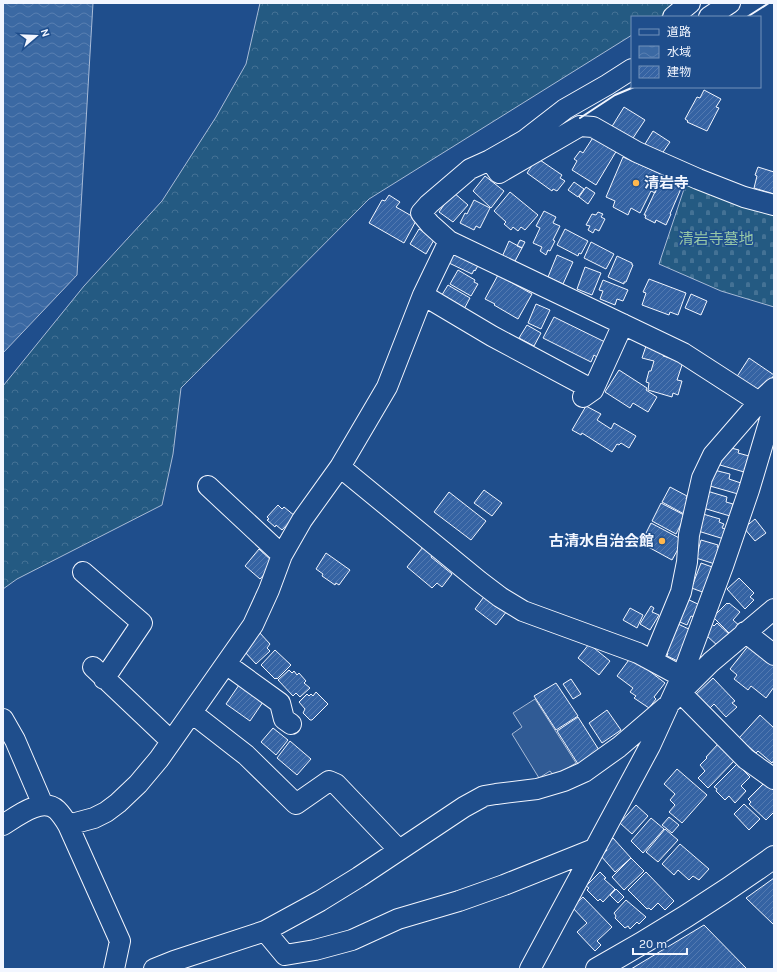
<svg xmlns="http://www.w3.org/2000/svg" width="777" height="972" font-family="Karla,'Noto Sans JP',sans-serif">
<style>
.forest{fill:url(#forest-crowns);stroke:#a8bbd7}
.cemetery{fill:url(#cemetery-stones);stroke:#a8bbd7}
.parking{fill:#305b95;stroke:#a8bbd7}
.water{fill:url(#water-waves);stroke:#a8bbd7}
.building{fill:url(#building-hatch);stroke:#f2f6ff}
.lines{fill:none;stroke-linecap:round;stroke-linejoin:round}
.minor-casing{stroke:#f2f6ff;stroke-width:22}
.major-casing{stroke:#f2f6ff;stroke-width:24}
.minor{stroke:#1f4e8c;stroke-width:20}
.major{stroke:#1f4e8c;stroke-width:22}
.wall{stroke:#f2f6ff;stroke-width:2}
.poi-dot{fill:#ffb74d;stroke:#1f4e8c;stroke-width:1.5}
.labels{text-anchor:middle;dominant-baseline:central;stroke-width:3;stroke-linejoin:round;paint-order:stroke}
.poi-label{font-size:15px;font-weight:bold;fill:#f2f6ff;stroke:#1f4e8c;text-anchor:start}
.park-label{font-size:15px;fill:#97c8a6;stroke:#1f4e8c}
</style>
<defs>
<pattern id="forest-crowns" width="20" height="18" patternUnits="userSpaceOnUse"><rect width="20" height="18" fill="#245a82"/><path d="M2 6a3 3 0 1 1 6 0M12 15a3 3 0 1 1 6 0" fill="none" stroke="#447295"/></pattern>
<pattern id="cemetery-stones" width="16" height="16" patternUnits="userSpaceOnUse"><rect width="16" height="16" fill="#245a82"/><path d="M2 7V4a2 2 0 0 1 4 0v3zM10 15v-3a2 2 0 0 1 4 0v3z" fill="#447295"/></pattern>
<pattern id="water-waves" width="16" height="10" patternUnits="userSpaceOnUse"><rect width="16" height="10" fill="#3b69a3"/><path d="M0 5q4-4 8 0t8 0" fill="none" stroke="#587fb1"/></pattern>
<pattern id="building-hatch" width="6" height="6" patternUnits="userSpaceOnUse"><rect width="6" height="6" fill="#3563a3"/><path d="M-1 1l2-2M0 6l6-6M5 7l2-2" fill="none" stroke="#537ab1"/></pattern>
</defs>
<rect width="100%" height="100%" fill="#1f4e8c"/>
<path class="forest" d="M260,3H683L660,17H632V35L369,199L181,388L173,454L162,505L17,579L3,589V386L84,286L162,201L216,117L246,64Z"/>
<path class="cemetery" d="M687,180L774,210V307L721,291L659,264Z"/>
<path class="parking" d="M535,699L576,763L554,776L550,771L539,778L512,734L522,727L513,713Z"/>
<path class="water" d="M3,3H93L77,275L3,353Z"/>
<path class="building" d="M704,90L721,99L716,107L719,108L707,131L687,122L688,121L685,119L697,97L700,98Z
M624,107L645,120L631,141L611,128Z
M653,131L670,142L661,155L645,144Z
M594,136L617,150L596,185L572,170L577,161L574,159L580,151L583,153Z
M623,157L663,175L655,193L651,191L640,213L631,208L628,215L613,207L615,201L606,197Z
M537,158L562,175L560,178L565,181L557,191L553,189L552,191L527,173Z
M758,167L774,172V194L754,188L757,176L755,175Z
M663,175L683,184L670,214H671L666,225L656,220L655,223L645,218L646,215H644Z
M485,176L504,191L491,208L473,191Z
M574,182L584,189L578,197L568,190Z
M586,187L595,193L588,204L579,197Z
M453,192L468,205L453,222L439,212Z
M510,192L538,215L525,230L521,227L518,231L513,227L511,230L504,224L506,222L494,211Z
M389,195L400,202L396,207L417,219L404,243L369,223L382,200L385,201Z
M474,200L490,208L480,228L476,226L474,230L460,223L465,213L467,214Z
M544,211L556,217L553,223L560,226L553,240L555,241L550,251L548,250L546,255L540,251L542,247L533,243L540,228L536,226Z
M598,212L603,214L601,217L605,219L599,231L595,229L593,233L588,230L590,226L586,225L592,214L596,215Z
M419,229L435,238L426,254L410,244Z
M565,229L588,241L581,254L579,253L578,256L557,245Z
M520,240L525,242L522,248L517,246Z
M509,241L522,248L514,263L502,257Z
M591,242L614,254L606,269L584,258Z
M455,250L480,262L475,271L474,270L472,274L449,263Z
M557,255L573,262L563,284L548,277Z
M617,256L632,263V265H633L626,282H624V284L608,277Z
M585,267L601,273L592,295L577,289Z
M458,270L475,280L474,282L478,284L471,296L450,284Z
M498,275L532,294L518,319L494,305L495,304L485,299Z
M649,279L686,293L678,315L670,312L669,315L642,305L646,293L643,292Z
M603,280L628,290L623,301L617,299L615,305L600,299L603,291L599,290Z
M448,285L470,298L463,311L440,298Z
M691,294L707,301L701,315L685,308Z
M536,304L550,310L541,329L528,323Z
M554,317L605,342L597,357L594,355L591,362L543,338Z
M527,325L541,333L534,346L519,338Z
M646,346L665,351L663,356L683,362L677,380L682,381L678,395L673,393L672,397L648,390L649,383L646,382L649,371H651L654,361L642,358Z
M749,358L774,375L762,392L736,378Z
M619,370L647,388L646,390L657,397L648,412L633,403L630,408L605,392Z
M586,406L601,414L597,420L611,429L614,423L636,436L629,448L621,443L619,445L617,444L612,452L582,433L581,435L572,430Z
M727,447L739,450L738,453L749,456L744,472L720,465L723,454Z
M714,470L730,474L729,479L741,483L738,494L710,486Z
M670,487L687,496L686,499L688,500L684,514L662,502Z
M484,490L502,503L492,516L474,503Z
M707,491L727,497L726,502L733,504L730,516L703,508Z
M449,492L486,521L471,540L434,512Z
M661,503L684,515L682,519L683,520L676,534L652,521Z
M278,505L282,509L284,507L295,516L282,530L276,525L275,527L267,520L269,519L267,517Z
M703,514L720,519L719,522L724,524L722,528L726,529L724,539L698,531Z
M755,519L766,533L755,541L744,528Z
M651,523L683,540L672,560L641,543Z
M701,540L718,545L717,547L721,549L715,564L696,558Z
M423,547L432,555L431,557L452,574L442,587L437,583L432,588L407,567Z
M259,549L273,562L269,569L260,579L245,566Z
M326,553L350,570L339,585L336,583L335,585L322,576L323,574L316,569Z
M701,563L715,568L705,593L689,587L690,583L693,584Z
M739,578L754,593L750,597L754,600L745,609L727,589Z
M486,594L507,611L496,625L475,609Z
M685,598L702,606L697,618L691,616L687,625L675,620Z
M727,603L728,604L729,603L740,612L733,620L741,627L732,636L713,617Z
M651,606L654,608L652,612L659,615L650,630L640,624Z
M630,608L643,615L637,628L623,620Z
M717,623L730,635L719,647L706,635L712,624L714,626Z
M678,624L693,631L680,662L667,656L668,653L665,652Z
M259,632L270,644L267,648L270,651L256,664L244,651Z
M589,644L610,661L599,675L578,658Z
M749,645L774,665V687L766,698L751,686L748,690L734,679L737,675L730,669Z
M275,650L291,665L277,679L276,678L275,679L261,665Z
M631,657L665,683L654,697L656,699L649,708L634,698L636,696L630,692L633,688L617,676Z
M289,670L292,673L294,671L297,675L299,673L306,681L304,683L310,688L300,697L296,693L293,696L278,680Z
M713,678L735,701L732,703L737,707L726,717L714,704L707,711L693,697Z
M571,679L581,694L573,699L563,684Z
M556,683L578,716L556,730L534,696Z
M239,685L263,702L250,721L226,704Z
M316,692L328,704L312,720H310L303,713L305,709L299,702L307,694L309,696L311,694L313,696Z
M607,710L621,730L602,743L589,723Z
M760,715L774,728V760L772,763L758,751L756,753L739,738Z
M578,717L599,750L578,764L557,731Z
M273,728L288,740L276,755L261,742Z
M290,741L311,759L297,775L277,758Z
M718,744L735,760L708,788L698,778L705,771L700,765L707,758L706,757Z
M737,764L750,777L741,786L746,791L735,803L729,796L725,800L716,791L717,789L714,787Z
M677,769L707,795L682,823L669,812L675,805L670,800L675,794L664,784Z
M765,782L774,791V812L766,820L749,804L751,802L748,799Z
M744,804L760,819L749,830L734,814Z
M636,805L648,816L632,834L620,823Z
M669,817L679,825L672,833L662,825Z
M651,818L664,829L643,853L631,841Z
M665,829L678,840L658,862L646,852Z
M613,838L631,858L615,872L601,856L607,850L606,848L609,844L608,843Z
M680,844L709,869L699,880L693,876L689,880L678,870L674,875L662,864Z
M631,858L644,871L624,890L612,877Z
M600,872L606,878L604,879L615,889L603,902L600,899L598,901L587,890L589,888L586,886Z
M646,872L674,901L665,910L658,903L651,910L649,908L647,909L628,890Z
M774,878V925L746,898Z
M616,889L624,897L618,903L610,895Z
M583,897L612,927L597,941L601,945L595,951L577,932L587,923L572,907Z
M626,900L646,917L639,924L637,922L630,929L628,926L625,928L615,918L616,916L614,913Z
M704,925L747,969H631Z"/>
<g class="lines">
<defs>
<path id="minor" d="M673,17L690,3
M709,17L730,3
M490,160L499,173L580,126L593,127L637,152L698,179L744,197L774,205
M449,241L683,353L759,402
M423,295L492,336L593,390
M583,397L593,390L623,324
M340,467L479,581L500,597L523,611L638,653L690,681
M208,486L282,555
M83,572L142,623L104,679
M745,632L774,655
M653,660L681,592L687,562L689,535L702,478L713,455L759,402L774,388
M226,664L280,703L284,719L291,724
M93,667L171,741
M680,692L746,759L774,779
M192,713L246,755L296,804L329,781L336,784L399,850
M3,719L15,740L43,805
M3,825C16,817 42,796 57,810C61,814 65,820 68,825L94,818L106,812L118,803L138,784L159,759L253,625L269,590L282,555L302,520L340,467L387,387L423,295L449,241L430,224L421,213L429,204L470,169L490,160L525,140L565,109L607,85L632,69
M68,825L120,941L114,969
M265,931L285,955L315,950L352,940L398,919L459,901L504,885L594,849
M154,969L174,961L265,931L320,901L359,877L464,807L484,796L496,794L537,789L564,781L584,772L619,747L668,705L711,662L774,609
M530,969L650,746L682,676L723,566L749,490L774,406"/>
<path id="major" d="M597,969C658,935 717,898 774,857"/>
</defs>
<use href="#minor" class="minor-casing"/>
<use href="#major" class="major-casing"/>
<use href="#minor" class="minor"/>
<use href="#major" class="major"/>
<path class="wall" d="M747,17L769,3
M580,118L615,95L634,87"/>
</g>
<g class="poi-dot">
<circle cx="636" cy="183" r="4"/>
<circle cx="662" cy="541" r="4"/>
</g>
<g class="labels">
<g class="poi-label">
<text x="644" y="183">清岩寺</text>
<text x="654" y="541" text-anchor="end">古清水自治会館</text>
</g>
<g class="park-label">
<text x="716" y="239">清岩寺墓地</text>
</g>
</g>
<rect width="777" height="972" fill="none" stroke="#f2f6ff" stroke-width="8"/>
<rect x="631" y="16" width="130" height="72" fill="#1f4e8c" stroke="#7391ba"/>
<rect x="639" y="29" width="20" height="6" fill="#1f4e8c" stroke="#7391ba"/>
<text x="667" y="36" font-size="12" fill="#f2f6ff">道路</text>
<rect x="639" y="46" width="20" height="12" fill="url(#water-waves)" stroke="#7391ba"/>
<text x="667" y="56" font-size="12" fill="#f2f6ff">水域</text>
<rect x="639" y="66" width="20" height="12" fill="url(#building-hatch)" stroke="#7391ba"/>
<text x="667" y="76" font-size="12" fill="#f2f6ff">建物</text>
<g transform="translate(36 36) rotate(71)" stroke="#1f4e8c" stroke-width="3" paint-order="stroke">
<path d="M0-3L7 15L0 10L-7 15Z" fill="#f2f6ff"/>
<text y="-6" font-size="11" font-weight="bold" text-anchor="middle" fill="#f2f6ff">N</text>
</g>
<path d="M633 948v6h54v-6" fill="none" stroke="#f2f6ff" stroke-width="2"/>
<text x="639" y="948" font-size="12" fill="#f2f6ff" stroke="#1f4e8c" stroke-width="3" paint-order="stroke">20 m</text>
</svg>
